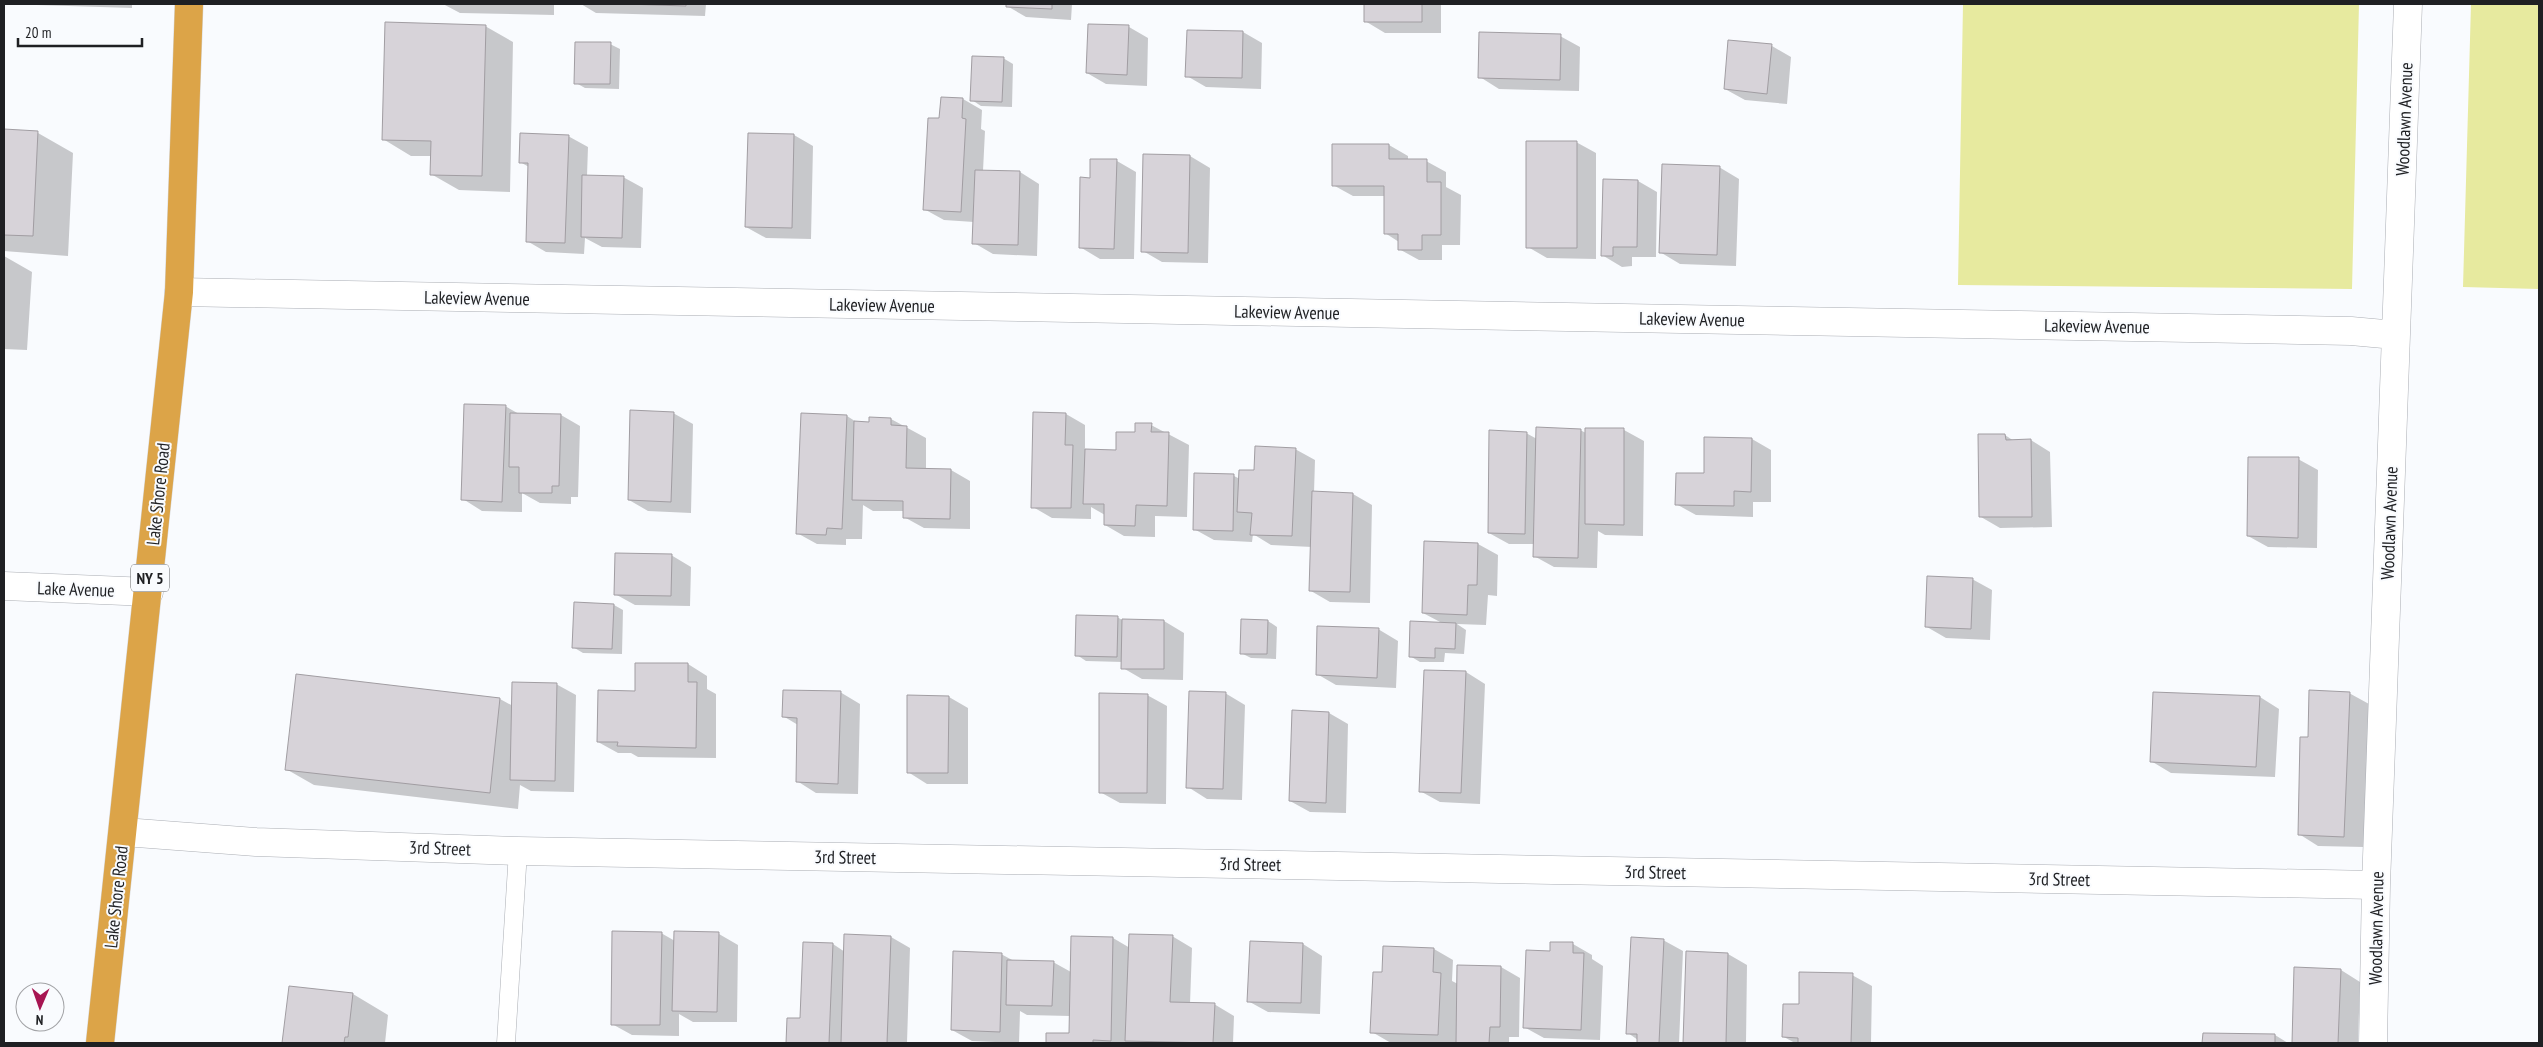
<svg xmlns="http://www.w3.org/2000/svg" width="2543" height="1047" font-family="'PT Sans Narrow',sans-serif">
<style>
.green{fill:#e7ea9f}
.shadow{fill:#0003}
.building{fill:#d7d3d9;stroke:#a19da2}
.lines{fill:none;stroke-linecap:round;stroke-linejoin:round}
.service-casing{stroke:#abaeb4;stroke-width:19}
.minor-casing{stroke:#abaeb4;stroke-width:29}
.tertiary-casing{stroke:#abaeb4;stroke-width:29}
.trunk-casing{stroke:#d7d7d7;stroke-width:29}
.service{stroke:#fff;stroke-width:18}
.minor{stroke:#fff;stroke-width:28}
.tertiary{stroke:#fff;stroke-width:28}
.trunk{stroke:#dca448;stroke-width:28}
.labels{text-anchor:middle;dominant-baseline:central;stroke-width:4;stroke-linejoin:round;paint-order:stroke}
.shield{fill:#f9fbfe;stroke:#606265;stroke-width:1}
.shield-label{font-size:16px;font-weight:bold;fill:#1f2023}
.street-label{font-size:18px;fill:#1f2023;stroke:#f9fbfe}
</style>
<rect width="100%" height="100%" fill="#f9fbfe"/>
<path class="green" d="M1963,4H2359L2352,289L1958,285Z
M2471,4H2539V289L2463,287Z"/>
<path class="shadow" d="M4,4H132V8Z
M443,4H554V15L460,13Z
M581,4H706L705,16L596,13Z
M1007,4H1072L1071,20L1026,17L1007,6Z
M1365,4H1441V33H1385L1365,21Z
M485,26L513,42L510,192L459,190L431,174V156H411L383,139Z
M1129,27L1148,38L1147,86L1106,84L1087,73Z
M1243,32L1262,43L1261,89L1206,87L1187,76Z
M1560,36L1580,47L1579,91L1499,89L1480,77Z
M610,44L620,49L619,89L585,88L576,83Z
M1772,46L1791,57L1787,104L1745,100L1725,89Z
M1003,58L1013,64L1012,107L981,106L972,100Z
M963,99L982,110L981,129L985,131L983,171L1020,172L1039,184L1037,256L993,254L974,243V222L944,220L924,209L941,120Z
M4,131L38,133L73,153L68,256L4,251Z
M794,135L813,146L811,239L766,238L746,227Z
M568,136L588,147L587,176L623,177L643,188L641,248L602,247L585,238L584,254L546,252L527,241L529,167L520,162Z
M1576,142L1596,153V259L1547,258L1528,247Z
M1389,145L1408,156V161H1426L1446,172V187L1461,195L1460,245H1442V260H1419L1399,249V242L1385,233V196H1353L1333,185Z
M1190,156L1210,168L1208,263L1162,262L1143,251Z
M1117,161L1136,172L1134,259H1100L1080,247L1091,179Z
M1719,167L1739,179L1736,266L1680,264L1660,252Z
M1638,181L1657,192L1656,257H1632V266L1622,267L1602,255Z
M4,256L32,272L27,350L4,349Z
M505,406L519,414L561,415L580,426L578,497H571V504L540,503L522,493V512L482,511L463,499Z
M673,413L693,424L691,513L648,511L629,500Z
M1066,414L1085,425V450L1117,452L1136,433L1151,425L1189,445L1187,517L1155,516V537L1124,536L1105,525V515L1091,507V519L1052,518L1033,507Z
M847,416L858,423H870L891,419L926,438V469L951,470L970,481V529L924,528L904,517V511H873L863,505L862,539H846V545L817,544L797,533Z
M1580,430L1586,433L1624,430L1644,441L1643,536L1605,535L1598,531L1597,568L1554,567L1534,556V544H1509L1489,533L1526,433L1537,439Z
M2005,435L2014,441L2031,440L2050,452L2052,527L2000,528L1981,517Z
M1752,439L1771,450V502H1753V517L1696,515L1676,504L1705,474Z
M1295,449L1315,460L1314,493L1353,494L1372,505L1370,603L1330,602L1311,591L1312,547L1271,545L1253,534L1252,542L1214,540L1194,529L1234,476L1240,479Z
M2298,459L2318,470L2317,548L2268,547L2248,536Z
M1478,544L1498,555L1497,596L1488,595L1486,625L1457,624L1466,630L1464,654L1445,653L1444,662H1420L1410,656L1442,623L1423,613Z
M671,555L691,567L690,606L635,605L615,594Z
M1972,579L1992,590L1990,640L1946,638L1927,627Z
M614,605L623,610L622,654L583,653L573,647Z
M1117,617L1124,621H1164L1184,633L1183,680L1142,679L1123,668V662L1086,661L1077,655Z
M1268,621L1277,627L1276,659L1251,658L1241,653Z
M1378,629L1398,641L1396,688L1336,685L1317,674Z
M688,664L707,676V689L716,694V758L638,757L631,753H618L598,742L636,692Z
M1466,672L1485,684L1480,804L1440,802L1420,791Z
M297,675L500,699L513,706L556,684L576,695L574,792L531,791L520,785L518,809L314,785L286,769Z
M840,692L860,704L858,794L816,793L797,781L798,725L783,716Z
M1225,693L1245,705L1242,800L1207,799L1188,787Z
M2349,693L2369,704L2364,847L2318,846L2299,834Z
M1147,695L1167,706L1166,804L1120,803L1100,792Z
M949,697L968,708V784H927L908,772Z
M2260,697L2279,709L2275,777L2171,773L2151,761Z
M1329,713L1348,724L1346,813L1310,812L1290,801Z
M661,933L675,941L719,934L738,945L737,1022H693L679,1014V1036L632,1035L612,1024Z
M1172,936L1192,948L1190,1004H1214L1234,1016L1233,1043H1048V1034H1070V1016L1027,1015L1020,1011L1019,1043L972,1041L952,1030L1001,954L1014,961L1053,962L1071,972L1113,938L1130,948Z
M891,937L910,948L907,1043H788L789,1019L802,1020L833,944L845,952Z
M1663,940L1683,951L1679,1043H1638V1040L1628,1033Z
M1303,944L1322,956L1320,1014L1268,1012L1248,1001Z
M1573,944L1592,955V959L1603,966L1600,1040L1544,1038L1524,1027L1551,952Z
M1434,949L1453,960L1452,981L1458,984L1501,967L1520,978L1519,1037H1509V1043H1391L1372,1032L1383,973Z
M1728,954L1747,965L1746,1043H1685Z
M2296,969L2341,970L2360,982L2358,1043H2293Z
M1852,975L1872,986L1871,1043H1795L1784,1037L1800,1006Z
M290,987L353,994L388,1015L385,1043H284Z
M2204,1034L2275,1035L2288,1043H2204Z"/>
<path class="building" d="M625,4H686V6Z
M1006,4H1052V9L1006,7Z
M1364,4H1422V22H1364Z
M385,22L486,25L482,176L430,175L431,141L382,140Z
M1088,24L1129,25L1127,75L1086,73Z
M1187,30L1243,31L1242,78L1185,77Z
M1479,32L1561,34L1560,80L1478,78Z
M1728,40L1772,44L1767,94L1724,89Z
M575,42H611L610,84H574Z
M972,56L1004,57L1002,102L970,101Z
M941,97L963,98L962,118L966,119L961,212L923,210L928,118H939Z
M4,129L38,131L33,236L4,235Z
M520,133L569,135L565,243L526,242L528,163H519Z
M748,133L794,134L792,228L745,227Z
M1526,141H1577V248H1526Z
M1332,144H1389V159H1427V182H1441V235H1422V250H1398V234H1384V186H1332Z
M1143,154L1190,155L1188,253L1141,252Z
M1090,159H1117L1114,249L1079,248L1080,177L1090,178Z
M1662,164L1720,166L1717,255L1659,253Z
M975,170L1020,171L1018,245L972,244Z
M582,175L624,176L622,238L581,237Z
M1603,179L1638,180L1637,247H1613V256H1601Z
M464,404L506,405L502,502L461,500Z
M630,410L674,412L671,502L628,500Z
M1033,412L1066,413L1065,445H1073L1071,508H1031Z
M510,413L561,414L559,486H552V493H519V467H509Z
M801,413L847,415L842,529L827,528L826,535L796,534Z
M869,417L891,418V425L907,426L906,468L951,469L950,519L903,518V501L852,500L854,421L869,422Z
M1135,423H1152L1151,432H1169L1167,506L1136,505L1135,526L1104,525V504H1083L1085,449L1116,450V432H1135Z
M1536,427L1581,429L1578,558L1533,557Z
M1585,428H1624V525L1585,524Z
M1489,430L1527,432L1525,534L1488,533Z
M1978,434H2005L2006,440L2031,439L2032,517H1979Z
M1704,437L1752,438L1751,492L1734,491V506L1675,505L1676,473H1704Z
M1255,446L1296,448L1292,536L1250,535L1252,513L1237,512L1239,470H1254Z
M2248,457H2299L2298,538L2247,536Z
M1194,473L1234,474L1233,531L1193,530Z
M1312,491L1353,493L1350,592L1309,591Z
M1424,541L1478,543L1477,585H1468L1467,615L1422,613Z
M615,553L672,554L671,596L614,595Z
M1927,576L1973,578L1971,629L1925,627Z
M574,602L614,604L612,649L572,648Z
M1076,615L1118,616L1117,657L1075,656Z
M1122,619L1164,620V669H1121Z
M1241,619L1268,620L1267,654H1240Z
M1410,621L1456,623L1455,649L1435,648V658L1409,657Z
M1317,626L1379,628L1377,678L1316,675Z
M635,663H688V682H697L696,748L617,746L618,742H597L598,690L635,691Z
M1424,670L1466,671L1461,793L1419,792Z
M296,674L500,698L490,793L285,770Z
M512,682L557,683L555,781L510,780Z
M783,690L841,691L838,784L796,782L797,718L782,717Z
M2309,690L2350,692L2344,837L2298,835L2300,737H2308Z
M1189,691L1226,692L1223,789L1186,788Z
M2153,692L2260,696L2256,767L2150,762Z
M1099,693L1148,694L1147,793H1099Z
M907,695L949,696L948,773H907Z
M1292,710L1329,712L1326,803L1289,801Z
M612,931L662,932L660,1025H611Z
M674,931L719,932L717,1012L672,1011Z
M844,934L891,936L887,1043H841Z
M1129,934L1173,935L1170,1002L1215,1003L1213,1043L1125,1041Z
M1071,936L1113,937L1111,1041L1093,1040V1043H1046V1033H1069Z
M1631,937L1664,939L1659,1043H1637V1034H1626Z
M1250,941L1303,943L1301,1003L1247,1002Z
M803,942L833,943L829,1043H786L787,1018H800Z
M1550,942H1573V953H1584L1581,1030L1523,1028L1526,950L1550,951Z
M1383,946L1434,948L1433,972L1441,973L1438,1035L1370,1033L1373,972H1382Z
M953,951L1002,953L1000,1032L951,1030Z
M1686,951L1728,953L1726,1043H1683Z
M1007,960L1054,961L1052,1006L1006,1005Z
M1457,965L1501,966L1500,1027H1490L1489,1043H1456Z
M2294,967L2341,969L2338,1043H2292Z
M1799,972L1853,973L1851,1043H1798V1038L1782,1037L1783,1004H1799Z
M289,986L353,993L348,1037H345L344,1043H282Z
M2203,1033L2275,1034V1043H2202Z"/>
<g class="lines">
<defs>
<path id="service" d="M506,1043L518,851"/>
<path id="minor" d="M179,292L2351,331L2395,335
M124,832L256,842L518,851L2376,885
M2373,1043L2376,885L2408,4"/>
<path id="tertiary" d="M4,586L149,592"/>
<path id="trunk" d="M100,1043L179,292L189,4"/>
</defs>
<use href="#service" class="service-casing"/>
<use href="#minor" class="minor-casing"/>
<use href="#tertiary" class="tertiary-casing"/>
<use href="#trunk" class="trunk-casing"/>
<use href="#service" class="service"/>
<use href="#minor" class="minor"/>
<use href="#tertiary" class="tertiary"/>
<use href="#trunk" class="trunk"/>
</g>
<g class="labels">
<rect class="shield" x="131" y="564.5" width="38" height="27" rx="4"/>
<g class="shield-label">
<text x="150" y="578">NY 5</text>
</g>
<g class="street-label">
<text transform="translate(2404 119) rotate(-88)">Woodlawn Avenue</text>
<text transform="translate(477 298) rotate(1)">Lakeview Avenue</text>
<text transform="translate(882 305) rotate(1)">Lakeview Avenue</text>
<text transform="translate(1287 312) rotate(1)">Lakeview Avenue</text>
<text transform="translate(1692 319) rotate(1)">Lakeview Avenue</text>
<text transform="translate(2097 326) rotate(1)">Lakeview Avenue</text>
<text transform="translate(158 494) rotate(-84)">Lake Shore Road</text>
<text transform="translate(2389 523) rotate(-88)">Woodlawn Avenue</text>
<text transform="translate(76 589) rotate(2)">Lake Avenue</text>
<text transform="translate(440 848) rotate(2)">3rd Street</text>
<text transform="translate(845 857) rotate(1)">3rd Street</text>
<text transform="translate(1250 864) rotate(1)">3rd Street</text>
<text transform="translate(1655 872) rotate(1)">3rd Street</text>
<text transform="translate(2059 879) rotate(1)">3rd Street</text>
<text transform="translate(116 897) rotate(-84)">Lake Shore Road</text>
<text transform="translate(2376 928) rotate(-89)">Woodlawn Avenue</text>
</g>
</g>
<rect width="2543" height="1047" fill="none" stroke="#1f2023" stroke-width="10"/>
<g transform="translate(40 1007) rotate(182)"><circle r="24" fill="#f9fbfe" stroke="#a2a3a6"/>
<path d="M0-4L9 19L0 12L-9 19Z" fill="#a71552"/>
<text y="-8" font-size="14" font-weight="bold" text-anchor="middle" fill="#1f2023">N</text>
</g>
<path d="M18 38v8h124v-8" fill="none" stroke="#1f2023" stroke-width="2.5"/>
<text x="25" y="38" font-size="15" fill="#1f2023" stroke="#f9fbfe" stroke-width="4" paint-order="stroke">20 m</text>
</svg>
